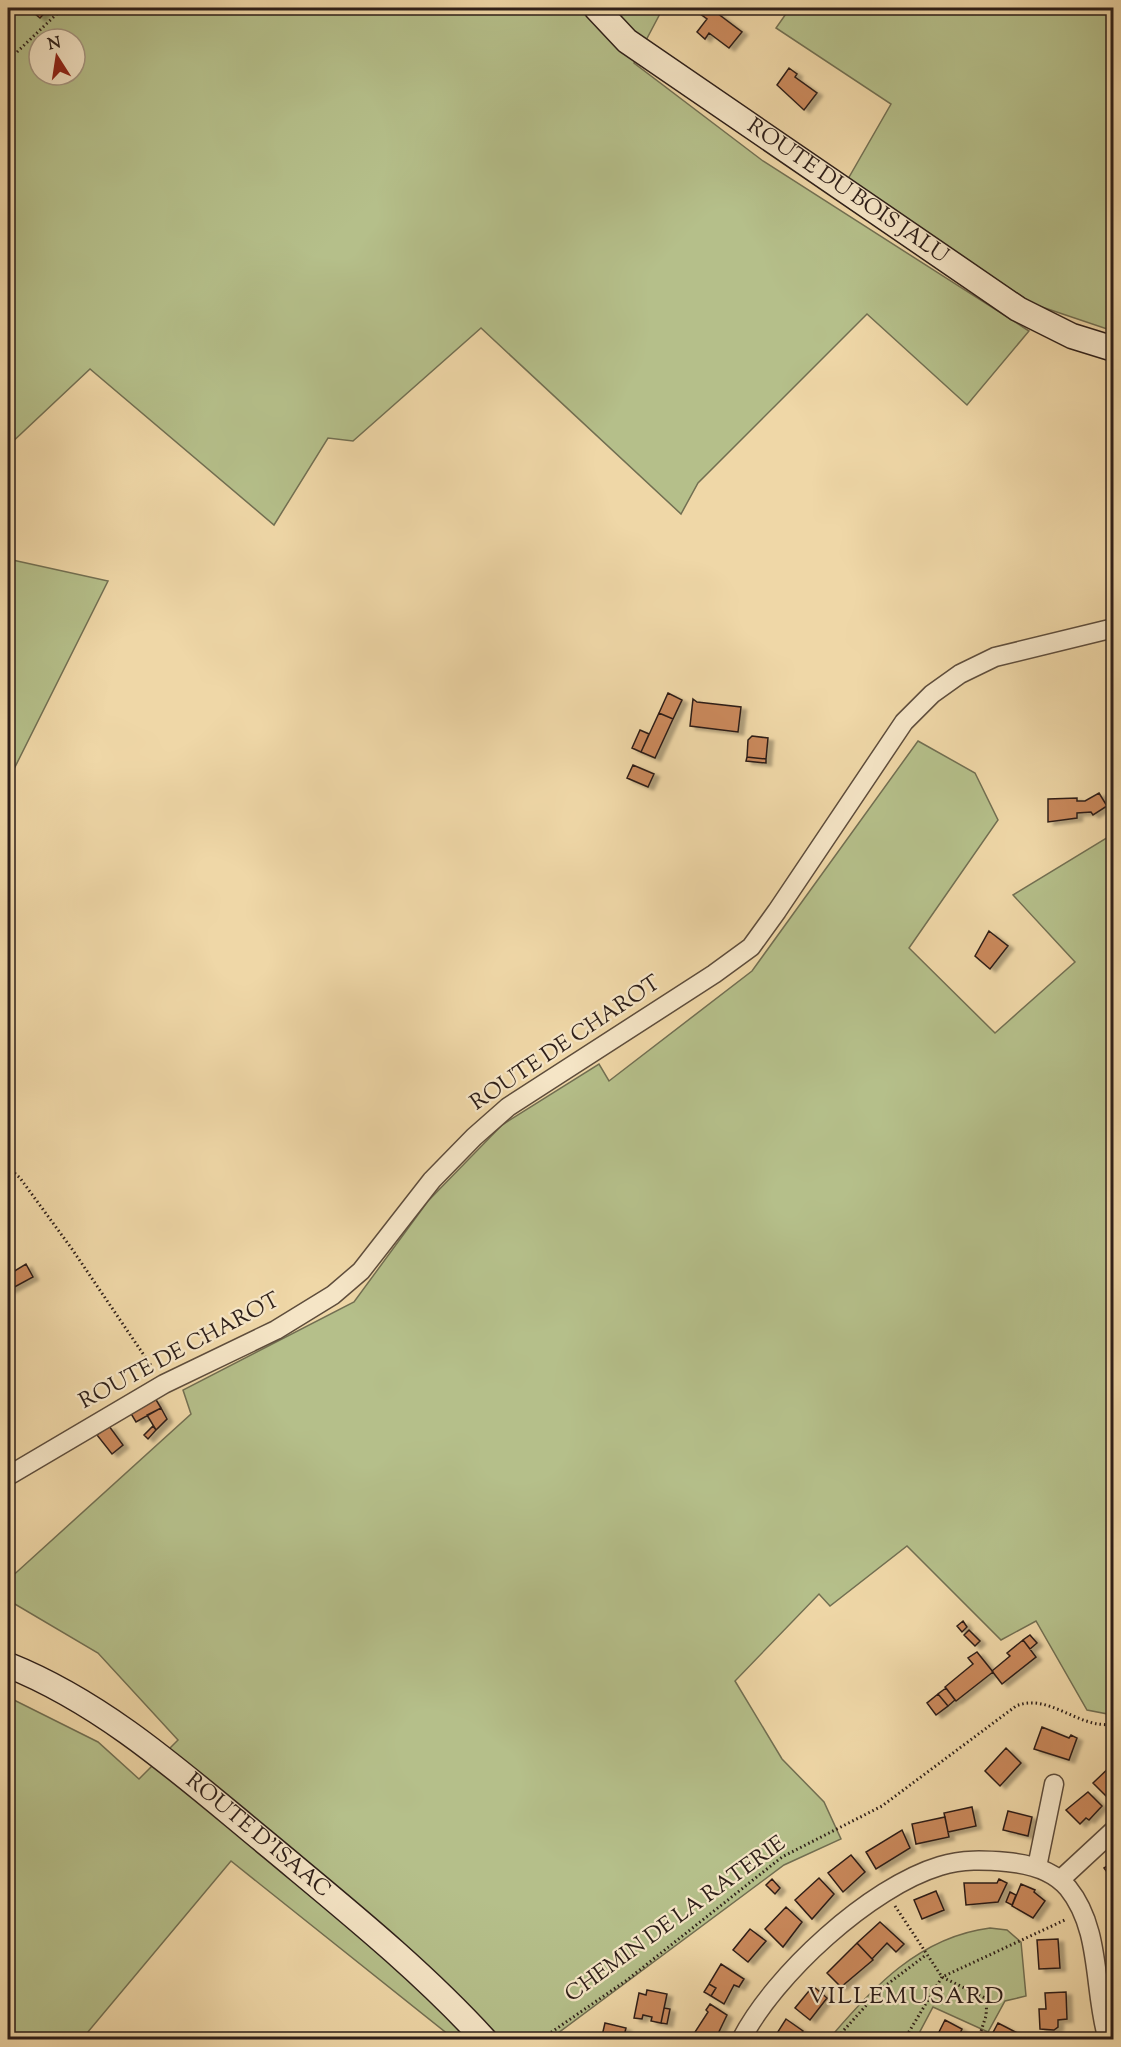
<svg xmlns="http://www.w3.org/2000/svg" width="1121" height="2047" font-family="'Sorts Mill Goudy',serif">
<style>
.green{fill:#b5bf8a;stroke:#726f52;stroke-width:1.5;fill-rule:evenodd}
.building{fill:#ca895c;stroke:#2e1f19;stroke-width:1.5;filter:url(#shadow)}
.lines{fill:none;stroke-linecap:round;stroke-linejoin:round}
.street-casing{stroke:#5e4d3c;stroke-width:21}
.secondary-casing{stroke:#2e1f19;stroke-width:27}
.path{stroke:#2e1f19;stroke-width:3;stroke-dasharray:1.5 3;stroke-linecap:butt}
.street{stroke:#f5e5c6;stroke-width:18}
.secondary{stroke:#f5e5c6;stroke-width:24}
.labels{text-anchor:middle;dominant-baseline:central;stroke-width:4.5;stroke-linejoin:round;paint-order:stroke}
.street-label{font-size:22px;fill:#2e1f19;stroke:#f5e5c6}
.neighbourhood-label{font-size:24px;letter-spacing:1.5px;fill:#2e1f19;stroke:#f5e5c6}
</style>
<defs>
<filter id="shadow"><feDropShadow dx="5.5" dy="3" stdDeviation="1.5" flood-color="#0004"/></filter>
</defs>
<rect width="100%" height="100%" fill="#efd7a7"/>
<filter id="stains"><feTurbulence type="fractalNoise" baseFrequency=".00333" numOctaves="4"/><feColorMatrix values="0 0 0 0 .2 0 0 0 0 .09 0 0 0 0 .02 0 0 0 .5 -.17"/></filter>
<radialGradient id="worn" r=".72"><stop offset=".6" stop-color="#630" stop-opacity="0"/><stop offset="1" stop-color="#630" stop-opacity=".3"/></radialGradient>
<path class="green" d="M8,8H663L634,63L763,161L1029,331L967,405L867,314L698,483L681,514L481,328L353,441L328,438L274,525L90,369L8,446ZM39,39H75V75H39Z
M790,8H1113V331L1033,304L848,179L891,104L776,28Z
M8,559L108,581L8,781Z
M918,741L975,773L998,820L909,948L995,1033L1075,962L1013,895L1113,834V1715L1087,1710L1036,1621L1001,1640L907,1546L830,1606L819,1594L735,1681L782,1759L824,1802L841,1839L784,1865L550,2039H454L231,1861L82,2039L8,2040V1697L98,1742L139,1779L178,1740L98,1653L8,1600V1580L191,1414L183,1390L354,1302L428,1201L502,1125L599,1064L609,1081L752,971Z
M990,1928L1007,1930L1021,1942L1026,1996L1005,2001L988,2032L933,2007L916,2039H829C872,1988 919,1937 990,1928Z"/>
<path class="building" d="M28,8H49L40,18Z
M699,8H715L713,10L742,32L729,48L709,33L705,39L697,32L707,19L696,11Z
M789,68L797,74L795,77L817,93L804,110L777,85Z
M668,693L682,700L673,719L659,713Z
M693,699L697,702L741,707L738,732L690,726Z
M659,713L673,719L655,758L641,752Z
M640,730L649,734L641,752L632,748Z
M752,736L768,738L766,759L747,757L748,740Z
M747,757L766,759V763L746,761Z
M633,765L654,774L648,787L627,778Z
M1099,793L1107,806L1093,815L1091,812L1077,813V818L1048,822V799L1077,798V801H1085Z
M989,931L1008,946L990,969L975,956Z
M26,1264L33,1277L9,1290L8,1275Z
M155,1398L161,1408L136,1422L130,1412Z
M161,1408L167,1419L156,1430L147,1415Z
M109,1426L123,1445L112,1454L97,1435Z
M153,1426L156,1430L148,1439L144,1435Z
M963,1621L967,1627L962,1632L957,1626Z
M969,1630L980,1641L975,1646L964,1635Z
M1030,1635L1037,1643L1030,1649L1023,1640Z
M1023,1640L1036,1657L1002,1684L992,1671L1010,1656L1007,1653Z
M977,1652L993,1672L956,1701L945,1687L973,1664L968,1658Z
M946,1688L955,1700L948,1706L938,1694Z
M938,1694L948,1706L936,1715L927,1703Z
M1042,1727L1069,1738L1071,1735L1077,1738L1069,1760L1034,1749Z
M1006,1748L1021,1763L1000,1786L985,1771Z
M1114,1763V1794L1109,1799L1093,1783Z
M1088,1792L1102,1806L1089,1820L1086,1818L1080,1824L1066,1810Z
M972,1807L976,1826L948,1832L944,1813Z
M1008,1811L1032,1817L1028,1836L1003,1830Z
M945,1817L949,1837L916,1844L912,1824Z
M902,1830L910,1848L876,1869L866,1852Z
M851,1855L865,1872L843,1892L828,1873Z
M1110,1864L1114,1872L1110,1876L1104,1868Z
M819,1878L834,1894L812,1919L795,1900Z
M772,1879L780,1888L775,1894L766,1885Z
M999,1879L1007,1883L998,1902L966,1905L964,1883H997Z
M1021,1884L1035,1890L1034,1892L1045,1901L1033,1918L1012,1906Z
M936,1891L944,1910L922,1919L914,1900Z
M1010,1892L1016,1895L1012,1905L1006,1902Z
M786,1907L802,1922L783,1947L765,1929Z
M880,1922L904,1944L896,1952L887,1943L872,1959L857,1943Z
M750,1929L766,1941L748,1962L733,1950Z
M1058,1939L1060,1968L1039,1969L1037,1940Z
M857,1943L873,1960L841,1987L827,1973Z
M721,1964L744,1979L739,1987L734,1985L724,2004L711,1996L716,1988L709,1984Z
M709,1984L716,1988L711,1996L704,1992Z
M813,1986L827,1998L810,2020L795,2008Z
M647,1990L667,1994L661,2023L651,2021L652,2017L643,2015L642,2019L634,2018L639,1993L646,1995Z
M1066,1992L1067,2019L1058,2020V2027L1054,2030L1040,2029L1039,2009H1046L1045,1993Z
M710,2004L727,2015L715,2040H705L695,2032L708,2012L706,2010Z
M664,2008L670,2009L667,2024L661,2023Z
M786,2019L803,2031L798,2040L774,2038Z
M945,2020L962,2029L957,2040H935Z
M605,2023L626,2028L623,2040H601Z
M998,2023L1023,2036L1021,2040H989Z"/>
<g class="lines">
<defs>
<path id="street" d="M8,1476L164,1384L276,1330L333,1295L361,1271L432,1180L474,1137L508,1107L714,974L751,947L777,911L904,722L932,694L960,674L995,657L1114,628
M1037,1867L1054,1784
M1060,1880L1114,1830
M741,2040C774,1975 870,1887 940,1866C963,1859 984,1860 1007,1862C1030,1864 1053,1870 1068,1888C1102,1930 1093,1990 1108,2040"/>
<g id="secondary">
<path id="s1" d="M596,8L627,41L1018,309L1072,336L1114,349"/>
<path id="s2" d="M8,1665C108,1705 189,1780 272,1848C345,1909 420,1969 485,2040"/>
</g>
</defs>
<use href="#street" class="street-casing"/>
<use href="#secondary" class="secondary-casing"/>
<path class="path" d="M17,52L63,8
M8,1167L20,1178L72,1249L154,1370
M895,1906L942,1977L987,1999L986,2016L978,2040
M540,2040L627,1980L782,1857L882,1806L1016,1706C1049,1692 1079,1730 1114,1724
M835,2040L881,1989L926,1955
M904,2040L942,1977L1067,1919"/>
<use href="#street" class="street"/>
<use href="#secondary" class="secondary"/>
</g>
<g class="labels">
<g class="street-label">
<text stroke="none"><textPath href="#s1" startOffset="312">ROUTE DU BOIS JALU</textPath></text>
<text transform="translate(566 1044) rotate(-34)">ROUTE DE CHAROT</text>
<text transform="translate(180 1352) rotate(-28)">ROUTE DE CHAROT</text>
<text stroke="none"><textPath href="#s2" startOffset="304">ROUTE D'ISAAC</textPath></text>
<text transform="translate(676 1920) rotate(-36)">CHEMIN DE LA RATERIE</text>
</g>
<g class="neighbourhood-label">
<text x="906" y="1997">VILLEMUSARD</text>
</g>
</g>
<rect width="1121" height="2047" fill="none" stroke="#efd7a7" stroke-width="30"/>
<rect x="9" y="9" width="1103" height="2029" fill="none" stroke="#2e1f19" stroke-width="3"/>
<rect x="15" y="15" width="1091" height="2017" fill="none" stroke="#2e1f19" stroke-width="1.5"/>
<g transform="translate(57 57) rotate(348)"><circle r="28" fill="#f5e5c6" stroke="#a59681" stroke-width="1.5"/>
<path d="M0-4.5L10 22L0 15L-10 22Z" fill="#8f2418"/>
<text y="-9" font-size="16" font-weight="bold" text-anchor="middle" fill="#2e1f19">N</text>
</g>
<rect width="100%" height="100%" filter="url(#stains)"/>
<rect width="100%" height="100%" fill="url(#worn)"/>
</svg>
